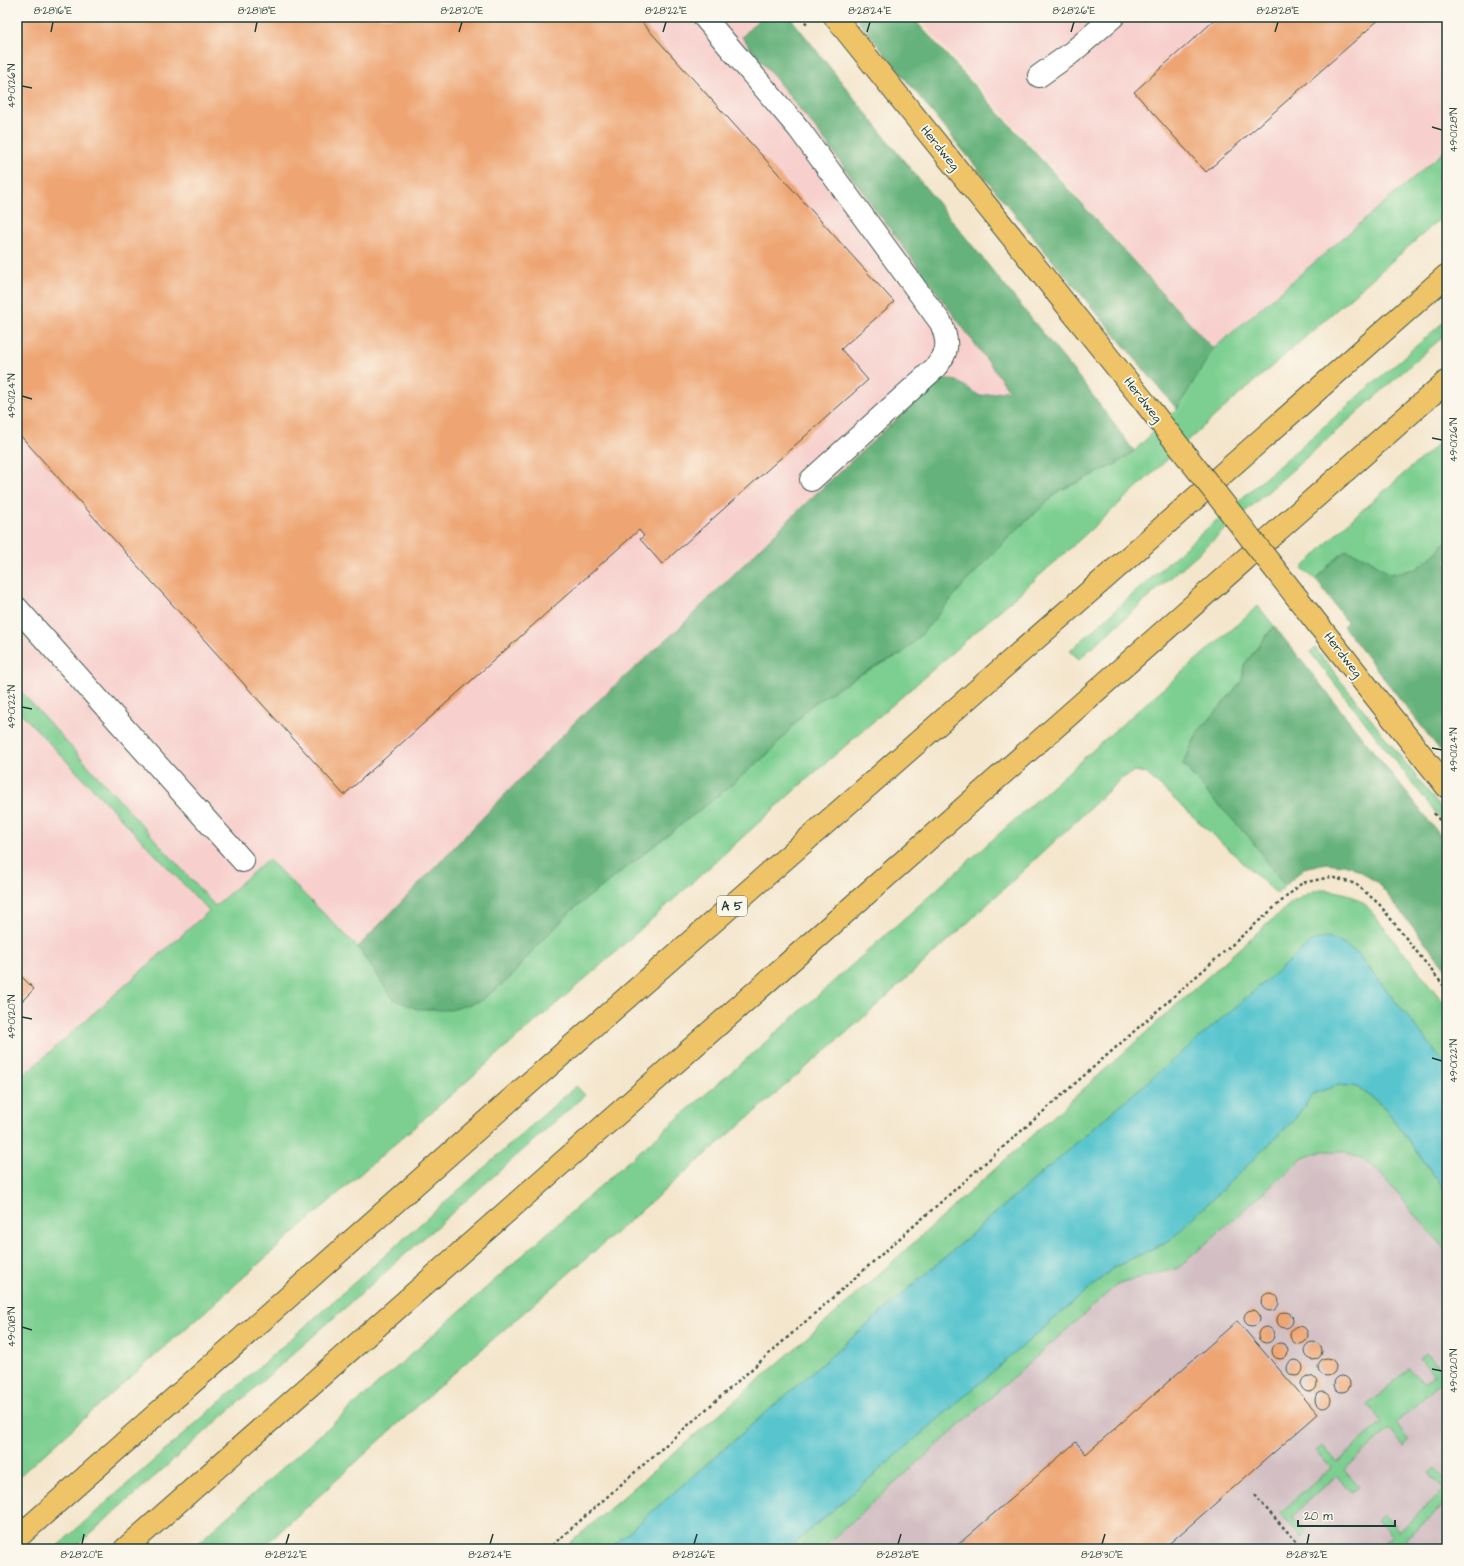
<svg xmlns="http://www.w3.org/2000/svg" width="1464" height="1566" font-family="'Architects Daughter',sans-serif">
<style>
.built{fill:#f7d0cd}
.industrial{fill:#d2bec3}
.green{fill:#7dcf91;stroke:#4e8662}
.forest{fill:#66b27b;stroke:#427858}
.water{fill:#58c5ce;stroke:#3c8181}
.building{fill:#eea573}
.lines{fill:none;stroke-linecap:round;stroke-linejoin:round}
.minor-casing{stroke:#3f564b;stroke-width:24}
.major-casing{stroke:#3f564b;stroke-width:24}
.highway-casing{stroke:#3f564b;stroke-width:24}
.path{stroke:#3f564b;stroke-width:2.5;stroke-dasharray:3 3;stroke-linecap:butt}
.minor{stroke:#fff;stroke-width:22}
.major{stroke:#efc469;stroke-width:22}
.highway{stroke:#efc469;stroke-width:22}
.major-bridge-casing{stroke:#3f564b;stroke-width:24;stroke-linecap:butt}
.major-bridge{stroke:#efc469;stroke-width:22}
.ticks{fill:none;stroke:#1f3d34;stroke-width:1.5}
.labels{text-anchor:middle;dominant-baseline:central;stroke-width:3.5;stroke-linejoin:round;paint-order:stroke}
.shield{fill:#fbf7ec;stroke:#61756b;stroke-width:1}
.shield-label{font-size:12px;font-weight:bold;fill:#1f3d34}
.street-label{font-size:13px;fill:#1f3d34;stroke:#fbf7ec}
.neatline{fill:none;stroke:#1f3d34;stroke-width:1.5}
.ticks-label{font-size:10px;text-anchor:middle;fill:#1f3d34}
</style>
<rect width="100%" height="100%" fill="#fbf7ec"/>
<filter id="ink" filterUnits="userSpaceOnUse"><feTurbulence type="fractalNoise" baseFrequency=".025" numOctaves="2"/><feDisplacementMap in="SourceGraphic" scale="8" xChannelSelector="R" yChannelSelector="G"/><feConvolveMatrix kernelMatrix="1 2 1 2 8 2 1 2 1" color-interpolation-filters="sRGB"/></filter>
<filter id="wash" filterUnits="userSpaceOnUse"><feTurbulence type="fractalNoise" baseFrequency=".012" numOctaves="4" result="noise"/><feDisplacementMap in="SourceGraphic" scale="16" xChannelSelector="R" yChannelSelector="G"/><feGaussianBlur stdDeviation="0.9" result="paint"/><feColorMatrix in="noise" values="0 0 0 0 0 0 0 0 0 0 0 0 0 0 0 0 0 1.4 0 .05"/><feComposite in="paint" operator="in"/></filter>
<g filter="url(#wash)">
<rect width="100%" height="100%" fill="#f4e6cd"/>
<path class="built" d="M17,17H759L760,18L743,37L819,133L1010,390L980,396L957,381L940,378L806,503L678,629L578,719L358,947L268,859L17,1081Z
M917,17H1447V149L1213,349Z"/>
<path class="industrial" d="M1322,1151H1343L1360,1158L1377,1170L1447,1251V1549H821L1119,1283L1178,1268L1303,1158Z"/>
<path class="green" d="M1447,149V213L1215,416L1065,553L921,680L806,780L602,964L359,1175L17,1478V1081L209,911L17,709V687L215,906L268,859L358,947L393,999L450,1010L480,1001L509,979L534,949L572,910L724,791L770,752L811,705L861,674L901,654L921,635L963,585L1011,535L1059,491L1116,464L1134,451L1177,409L1213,349Z
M1447,319V333L1079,659L1070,651L1171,560Z
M1447,436V540L1439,550L1416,569L1389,574L1367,558L1331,563L1316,580L1302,568L1344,526Z
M1258,606L1274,626L1244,665L1242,681L1209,720L1199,730L1183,764L1210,796L1249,837L1285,886L1277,894L1146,773L1135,771L1121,779L962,928L855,1025L446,1380L261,1549H191L442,1327L624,1165L751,1055L1112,733Z
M1315,648L1447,816V827L1310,652Z
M1315,890C1338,890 1347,892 1366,905L1447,1007V1066L1356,952L1120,1105L609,1549H563L828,1320L1234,953L1291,903Z
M1338,1085L1358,1087L1385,1108L1447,1193V1251L1377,1170L1360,1158L1343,1151H1323L1303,1158L1178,1268L1119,1283L821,1549H788L1113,1268L1170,1240L1294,1120L1313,1094Z
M576,1086L585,1095L73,1549H54Z
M1426,1353L1441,1369L1447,1364V1390L1440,1383L1395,1424L1410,1440L1404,1446L1389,1429L1344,1470L1359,1487L1352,1492L1337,1475L1292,1516L1307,1533L1302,1537L1280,1513L1331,1468L1316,1451L1322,1446L1337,1462L1382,1422L1368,1405L1409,1368L1424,1384L1434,1375L1420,1358Z
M1435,1468L1447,1481V1502L1406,1538L1415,1549H1404L1399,1544L1394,1549H1378L1392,1536L1377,1520L1383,1514L1399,1531L1444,1490L1429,1473Z"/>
<path class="forest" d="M759,17H790L900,156L1084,384L1134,451L1116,464L1059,491L1011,535L963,585L921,635L901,654L861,674L811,705L770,752L724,791L572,910L534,949L509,979L480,1001L450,1010L417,1009L393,999L358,947L578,719L678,629L806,503L941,378L957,381L980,396L1009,390L819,133L742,37L760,18Z
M855,17H912L1213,349L1177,409L1033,237Z
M1447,540V759L1343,626L1347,622L1316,580L1331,563L1346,550L1367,558L1390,574L1416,569L1439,550Z
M1274,626L1447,844V970L1378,883L1351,866L1326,863L1304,868L1285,886L1249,837L1210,796L1183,764L1199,730L1209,720L1242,681L1244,665Z"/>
<path class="water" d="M1325,938L1334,939L1356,952L1447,1066V1193L1385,1108L1358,1087L1338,1085L1313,1094L1294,1120L1170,1240L1113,1268L788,1549H609L1120,1105L1314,940Z"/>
<g id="blocks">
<path class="building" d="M17,17H637L894,302L841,349L868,380L662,564L640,539L644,536L639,530L344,795L17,432Z
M1218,17H1382L1206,172L1134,92Z
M17,972L34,989L17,1006Z
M1261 1302a9 9 0 1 1 18 0a9 9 0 1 1-18 0Z
M1244 1318a8 8 0 1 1 16 0a8 8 0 1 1-16 0Z
M1277 1320a8 8 0 1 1 16 0a8 8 0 1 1-16 0Z
M1237,1321L1318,1414L1163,1549H953L1076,1442L1086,1454Z
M1290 1335a9 9 0 1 1 18 0a9 9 0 1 1-18 0Z
M1258 1335a8 8 0 1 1 16 0a8 8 0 1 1-16 0Z
M1304 1351a9 9 0 1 1 18 0a9 9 0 1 1-18 0Z
M1272 1351a8 8 0 1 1 16 0a8 8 0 1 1-16 0Z
M1318 1367a9 9 0 1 1 18 0a9 9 0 1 1-18 0Z
M1287 1368a8 8 0 1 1 16 0a8 8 0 1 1-16 0Z
M1301 1384a8 8 0 1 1 16 0a8 8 0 1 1-16 0Z
M1334 1384a8 8 0 1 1 16 0a8 8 0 1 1-16 0Z
M1315 1400a8 8 0 1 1 16 0a8 8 0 1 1-16 0Z"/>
</g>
</g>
<g filter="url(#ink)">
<use href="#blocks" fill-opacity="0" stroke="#3f564b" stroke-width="1"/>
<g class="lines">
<defs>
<path id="minor" d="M704,17L799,129L941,323C949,343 949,353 934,369L811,480
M1039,76L1070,54L1113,17
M17,608L243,861"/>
<path id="major" d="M835,17L1146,404
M1320,627L1447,787"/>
<path id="highway" d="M17,1538L517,1094L1121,564L1447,275
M125,1549L1447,381"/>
</defs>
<use href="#minor" class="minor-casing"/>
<use href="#major" class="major-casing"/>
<use href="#highway" class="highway-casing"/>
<path class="path" d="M801,17L807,24
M1434,813L1447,830
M1254,1495L1303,1549
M548,1549L1302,883L1331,877L1356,884L1379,904L1447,990"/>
<use href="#minor" class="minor"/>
<use href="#major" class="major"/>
<use href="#highway" class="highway"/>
<defs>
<path id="major-bridge" d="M1146,404L1320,627"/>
</defs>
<use href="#major-bridge" class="major-bridge-casing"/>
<use href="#major-bridge" class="major-bridge"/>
</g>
</g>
<path class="ticks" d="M51,32L53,22M255,32L257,22M459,32L462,22M663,32L666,22M867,32L870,22M1071,32L1074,22M1275,32L1278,22M22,86L32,88M1432,127L1442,130M22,396L32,399M1432,438L1442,440M22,707L32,709M1432,748L1442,750M22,1017L32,1019M1432,1058L1442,1061M22,1327L32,1330M1432,1369L1442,1371M82,1544L84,1534M286,1544L289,1534M490,1544L493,1534M694,1544L697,1534M898,1544L901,1534M1102,1544L1105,1534M1307,1544L1309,1534"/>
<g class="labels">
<rect class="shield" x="717" y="896" width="30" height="20" rx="3"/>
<g class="shield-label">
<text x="732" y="906">A 5</text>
</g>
<g class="street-label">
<text transform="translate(940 148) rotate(51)">Herdweg</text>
<text transform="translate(1143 400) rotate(52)">Herdweg</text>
<text transform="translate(1343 655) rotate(52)">Herdweg</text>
</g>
</g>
<rect width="1464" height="1566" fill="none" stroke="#fbf7ec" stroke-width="44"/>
<path d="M1298 1520v6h97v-6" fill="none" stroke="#1f3d34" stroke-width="2"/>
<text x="1304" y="1520" font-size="12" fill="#1f3d34" stroke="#fbf7ec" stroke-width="3" paint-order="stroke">20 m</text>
<rect x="22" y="22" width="1420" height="1522" class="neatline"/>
<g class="ticks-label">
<text x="53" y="14">8°28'16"E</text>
<text x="257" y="14">8°28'18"E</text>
<text x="462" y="14">8°28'20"E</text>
<text x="666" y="14">8°28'22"E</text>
<text x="870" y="14">8°28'24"E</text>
<text x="1074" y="14">8°28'26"E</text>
<text x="1278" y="14">8°28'28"E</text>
<text transform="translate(11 86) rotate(-90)" y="4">49°01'26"N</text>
<text transform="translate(1453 130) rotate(-90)" y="4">49°01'28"N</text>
<text transform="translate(11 396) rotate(-90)" y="4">49°01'24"N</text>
<text transform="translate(1453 440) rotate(-90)" y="4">49°01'26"N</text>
<text transform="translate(11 707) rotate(-90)" y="4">49°01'22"N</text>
<text transform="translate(1453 750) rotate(-90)" y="4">49°01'24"N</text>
<text transform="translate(11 1017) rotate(-90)" y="4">49°01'20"N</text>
<text transform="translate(1453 1061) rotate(-90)" y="4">49°01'22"N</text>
<text transform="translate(11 1327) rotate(-90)" y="4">49°01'18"N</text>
<text transform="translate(1453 1371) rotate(-90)" y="4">49°01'20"N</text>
<text x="82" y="1558">8°28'20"E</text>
<text x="286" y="1558">8°28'22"E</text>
<text x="490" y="1558">8°28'24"E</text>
<text x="694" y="1558">8°28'26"E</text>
<text x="898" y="1558">8°28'28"E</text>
<text x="1102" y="1558">8°28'30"E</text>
<text x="1307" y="1558">8°28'32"E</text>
</g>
</svg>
